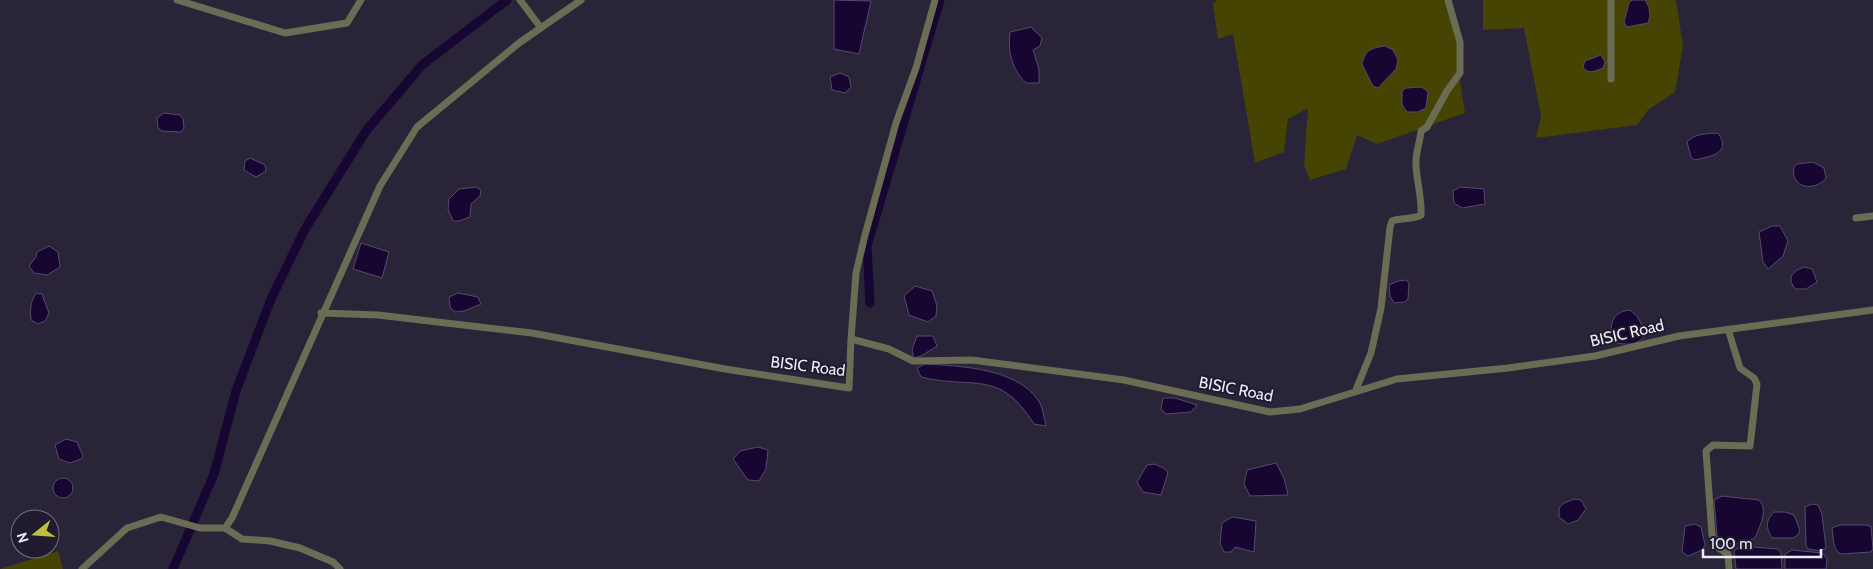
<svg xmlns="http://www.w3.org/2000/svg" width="1873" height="569" font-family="Cabin,sans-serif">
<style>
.green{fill:#454403;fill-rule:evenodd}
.water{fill:#160631;stroke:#574b6e}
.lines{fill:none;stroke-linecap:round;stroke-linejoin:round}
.canal{stroke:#160631;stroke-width:9}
.street{stroke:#6b6c54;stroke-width:7}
.labels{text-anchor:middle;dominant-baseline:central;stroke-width:4;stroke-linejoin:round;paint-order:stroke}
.street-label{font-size:16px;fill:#f0edfb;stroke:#201b2e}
</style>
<rect width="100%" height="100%" fill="#292438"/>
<path class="green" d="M1217,0H1446L1459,42L1460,81L1465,113L1377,144L1357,135L1346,169L1310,180L1304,165L1308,108L1288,119L1284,152L1255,163L1233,34L1218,39L1213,4ZM1422,87L1418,112H1408L1403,109L1402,91Z
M1483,0H1632L1629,3L1650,8L1645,0H1676L1683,46L1675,92L1648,110L1637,125L1536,138L1541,116L1524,28L1483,30Z
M58,551L63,569H0Z"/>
<path class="water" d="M834,0L871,1L859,54L834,49Z
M1632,0H1645C1650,7 1651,15 1648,23L1627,27L1624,22L1629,3Z
M1031,27L1042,38L1040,46L1033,50L1039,69V83H1026C1011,68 1008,52 1010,32Z
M1385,46L1393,50L1398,60L1396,69L1378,88L1373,86L1362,64C1365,50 1371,48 1385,46Z
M1601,55L1605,62L1603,68C1595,71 1588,75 1583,67L1585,61Z
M840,73L849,77L851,87L845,93L832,90L830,77Z
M1422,87L1428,92L1426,108L1418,112H1407L1402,104V91L1406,88Z
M164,113L180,115L183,119L184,128L181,132L162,131L158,128L157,118Z
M1718,133C1733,154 1708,157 1694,160L1691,157L1687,142C1695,133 1707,134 1718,133Z
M250,158L265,165L266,171L256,177L244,170L245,161Z
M1813,162L1824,168L1826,178C1815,192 1790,189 1794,167L1797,164Z
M476,187L481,190L480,196L471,204L470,217L459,221H453L448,209L449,199L459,189Z
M1460,187L1484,189L1485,204L1462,208L1454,203L1453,191Z
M1772,226H1780L1788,241L1783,256L1768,269L1763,262L1759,232Z
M361,243L389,252L382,278L353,269Z
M49,246L58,252L60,267L47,275L34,273L29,266L36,257L37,252Z
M1804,267L1812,269L1817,282L1806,289H1795L1791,282V276L1797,270Z
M1407,280L1409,284L1408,299L1405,302L1394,303L1390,296L1389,285L1398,281Z
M915,286L932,291L937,306L936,316L928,322L909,315L904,296Z
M37,293L42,294L49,313L45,321L38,324L31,320C30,312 30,299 37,293Z
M458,293L478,297L481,304L464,311L455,312L450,307L449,297Z
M1630,310L1637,316L1646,333C1641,345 1625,346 1615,342C1607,327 1612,311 1630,310Z
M917,336H933L937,346L921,356L914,358L912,350Z
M925,364C960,366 1016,368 1038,400C1043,407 1044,418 1046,426L1034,424C999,368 974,390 921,377L917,368Z
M1163,398H1175L1197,405L1191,412L1166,414L1161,409Z
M66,439L77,442L83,456L81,459L70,463L59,459L55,445Z
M758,447L768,450L766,469L759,481L748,480L733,459L740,451Z
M1276,463L1284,478L1288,495L1250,496L1244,484L1247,470Z
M1155,464L1165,469L1168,473L1161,495L1143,492L1137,482L1147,465Z
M53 488a10 10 0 1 1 20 0a10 10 0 1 1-20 0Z
M1722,496L1759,500C1769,511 1759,527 1755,538L1745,543L1724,544L1720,541L1717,535L1714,500Z
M1574,499L1581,500L1586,509L1578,520L1568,524L1559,517V508L1564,503Z
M1812,504L1818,505L1822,514L1826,548L1821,551L1808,549L1806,545L1805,507Z
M1774,512H1785L1794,515L1800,530L1798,535L1793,538H1772C1766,528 1765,521 1774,512Z
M1232,517L1256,521L1254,552L1235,547L1231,552H1224L1220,544L1222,523Z
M1695,524L1701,527L1705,545L1702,550L1688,556L1682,552L1685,526Z
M1840,525H1867L1871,527L1873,549L1871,552L1841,554C1832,550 1834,538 1832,528Z
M1741,546L1778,549L1781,553L1782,569H1736L1734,551Z
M1792,550L1822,553L1827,559L1826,569H1785V554Z"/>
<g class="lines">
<path class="canal" d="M870,303L867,246L940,0
M173,569L214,474L236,391L271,299L305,229L366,131L422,65L507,0"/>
<path class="street" d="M177,0L285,33L347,23L361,0
M520,0L541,28
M1611,0V79
M1856,218L1873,216
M321,313L378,315L532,333L725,369L849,388L851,339L889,349L913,361L972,360L1124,380L1270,412L1300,409L1397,379L1508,368L1595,356L1679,336L1873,310
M1728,329L1740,368L1754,378L1757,384L1750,446L1713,445L1706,451L1712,535L1717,547L1728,554L1729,569
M851,339L856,273L865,235L896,123L916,68L935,0
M1355,392L1371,353L1381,308L1390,227L1392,221C1402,217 1413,220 1421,215C1422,198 1417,183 1416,166C1415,153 1420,143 1421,131L1427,127L1447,91L1460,73V42L1448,0
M225,528L232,518L380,186L417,127L519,43L581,0
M82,569L127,528L161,517L200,528H225L242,539L270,541L300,548L333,562L340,569"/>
</g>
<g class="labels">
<g class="street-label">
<text transform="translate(1627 333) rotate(-13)">BISIC Road</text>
<text transform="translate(808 366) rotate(7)">BISIC Road</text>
<text transform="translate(1236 389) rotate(11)">BISIC Road</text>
</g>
</g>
<g transform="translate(35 534) rotate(253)"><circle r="24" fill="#201b2e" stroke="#736f80"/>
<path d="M0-4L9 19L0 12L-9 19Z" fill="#c0be41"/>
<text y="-8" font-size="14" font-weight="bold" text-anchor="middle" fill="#f0edfb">N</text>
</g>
<path d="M1703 549v8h118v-8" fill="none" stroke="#f0edfb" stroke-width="2.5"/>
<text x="1710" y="549" font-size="15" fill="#f0edfb" stroke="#201b2e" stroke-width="4" paint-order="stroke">100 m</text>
</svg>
